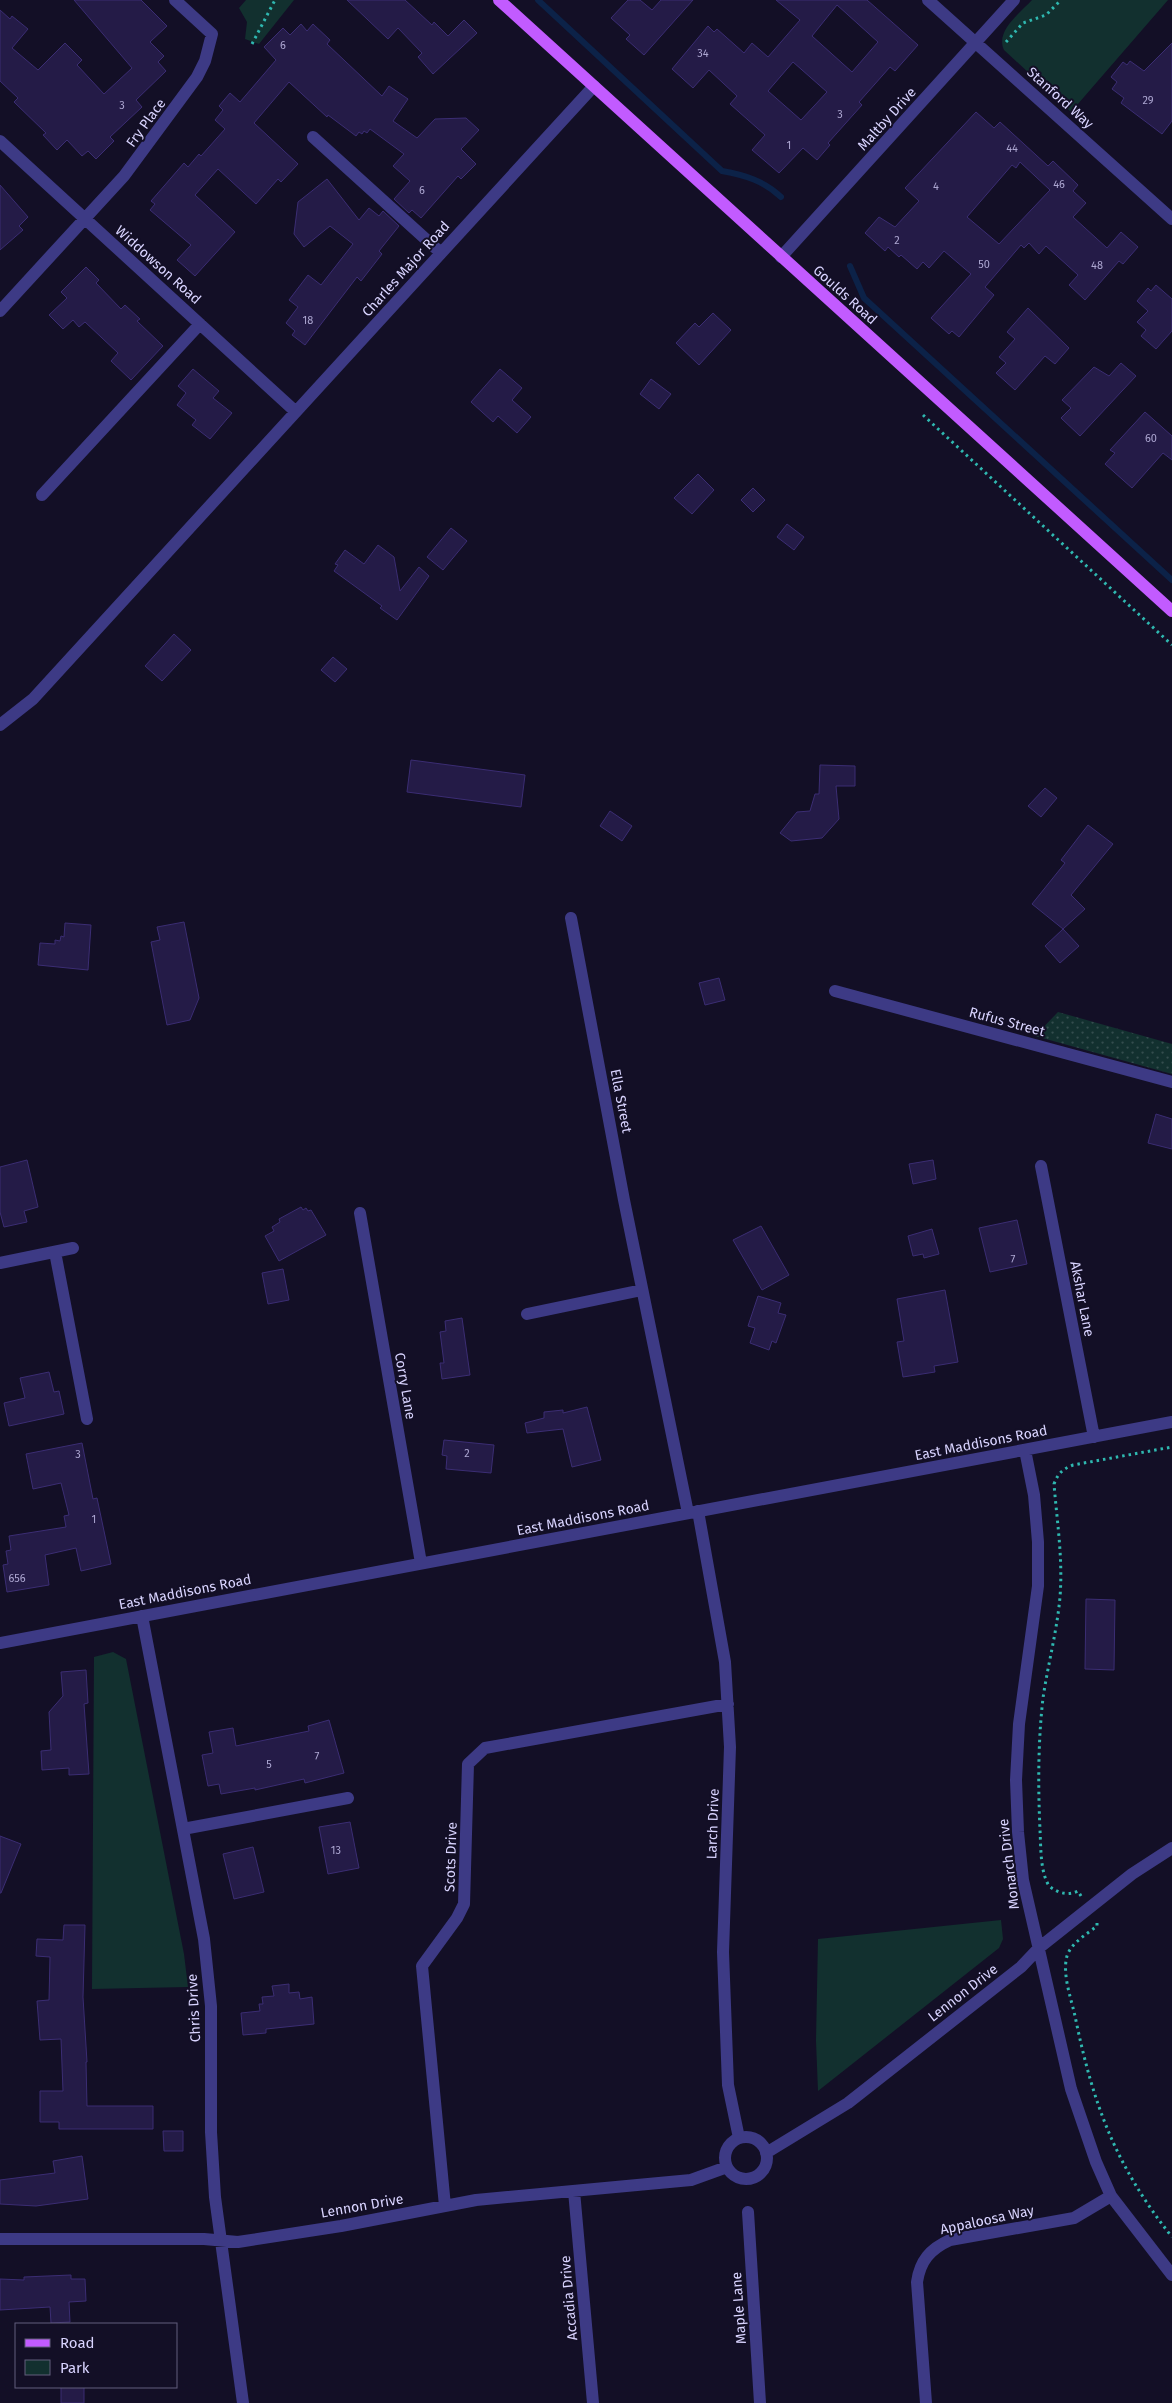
<svg xmlns="http://www.w3.org/2000/svg" width="1172" height="2403" font-family="'Fira Sans',sans-serif">
<style>
.grass{fill:url(#grass-dots)}
.park{fill:#12302f}
.lines{fill:none;stroke-linecap:round;stroke-linejoin:round}
.stream{stroke:#0c2248;stroke-width:6}
.building{fill:#241b47;stroke:#3b2d73;fill-rule:evenodd}
.path{stroke:#2fb8b0;stroke-width:3;stroke-dasharray:2.5 4;stroke-linecap:butt}
.minor{stroke:#3d3a85;stroke-width:12}
.major{stroke:#c25bff;stroke-width:12}
.labels{text-anchor:middle;dominant-baseline:central;stroke-width:4;stroke-linejoin:round;paint-order:stroke}
.number-label{font-size:11px;fill:#aca6d1}
.street-label{font-size:14px;fill:#d9d4ff;stroke:#130f26}
</style>
<defs>
<pattern id="grass-dots" width="8" height="8" patternUnits="userSpaceOnUse" patternTransform="scale(1.25)"><rect width="8" height="8" fill="#12302f"/><path d="M2 2h.1M6 6h.1" fill="none" stroke="#344d4e" stroke-width="1.8" stroke-linecap="round"/></pattern>
</defs>
<rect width="100%" height="100%" fill="#130f26"/>
<path class="grass" d="M1058,1012L1172,1044V1074L1035,1036Z"/>
<path class="park" d="M246,0H294L259,44L245,39L247,22L239,8Z
M1032,0H1168L1071,112L1004,50C995,31 1020,13 1032,0Z
M113,1652L126,1659L184,1954L188,1987L92,1989L94,1657Z
M1001,1920L1003,1939L999,1948L818,2091L816,2041L818,1939Z"/>
<g class="lines">
<path class="stream" d="M538,0L722,171C745,175 764,181 781,197
M850,266L864,298L1172,580"/>
</g>
<path class="building" d="M74,0H141L167,26L150,42L164,56L158,62L166,71L136,100L142,107L110,137L114,141L96,159L88,151L82,156L67,140L57,150L43,135L46,133L14,102L18,98L0,81V10L10,19L12,16L28,29L12,48L38,70L65,43L82,60L77,65L104,94L132,68Z
M347,0H405L432,25L434,22L448,36L464,20L477,33L433,74L418,57L422,53L398,28L388,39Z
M628,0H640L652,10L661,0H693L644,55L626,39L630,35L611,18Z
M776,0H867L918,45L895,71L890,67L859,102L862,105L828,143L830,145L817,160L803,148L779,173L752,150L765,135L730,104L737,96L709,70L693,88L672,69L708,26L714,32L717,29L744,53L752,43L768,57L800,20ZM837,5L878,42L852,72L812,36ZM793,62L827,92L801,120L768,91Z
M301,24L307,31L313,24L330,40L327,44L382,96L389,86L408,99L393,121L417,138L435,119L466,118L479,130L461,149L476,164L461,179L458,176L421,218L412,210L409,213L394,199L410,181L393,166L404,154L370,129L367,133L364,131L362,134L359,132L356,136L328,115L327,117L289,82L254,123L298,164L281,182L278,179L256,204L218,169L195,195L235,232L195,276L177,260L191,245L150,210L155,204L151,201L184,163L188,167L199,154L201,156L225,129L215,120L223,110L219,106L230,93L240,102L276,60L264,47L283,28L290,35Z
M1172,43V121L1162,134L1121,103L1124,98L1112,89L1117,82L1111,77L1123,62L1127,65L1130,61L1144,71Z
M976,112L994,128L1000,122L1048,166L1053,161L1078,185L1073,191L1086,203L1073,217L1107,248L1121,232L1138,247L1123,264L1119,261L1085,300L1069,285L1078,275L1046,246L1039,254L1029,243L1024,248L1021,245L985,287L994,295L959,337L952,331L949,334L931,318L971,274L944,251L929,268L923,262L917,269L901,255L899,257L888,247L885,251L865,233L879,217L895,227L919,201L905,188ZM1020,162L1050,190L999,244L967,217L1012,165L1016,168Z
M327,179L359,220L369,208L379,216L383,211L399,226L379,251L382,254L361,281L357,277L305,345L292,335L295,331L286,323L298,307L289,300L308,275L321,285L353,244L330,226L304,247L294,234L298,202Z
M0,185L28,217L19,226L23,230L0,250Z
M86,267L99,280L96,283L121,309L125,305L140,319L137,321L163,346L131,380L111,361L118,353L85,322L79,327L73,320L63,329L49,315L67,298L61,292Z
M1156,285L1172,299V331L1156,349L1141,336L1146,330L1137,322L1148,311L1137,301L1148,288L1151,291Z
M1028,308L1069,348L1055,364L1045,356L1015,390L996,373L1006,363L999,357L1015,339L1007,332Z
M713,313L731,330L699,365L676,343L695,323L699,327Z
M1121,363L1136,376L1080,436L1061,418L1071,408L1062,400L1094,367L1109,376Z
M193,369L219,391L213,398L232,413L210,439L192,425L196,420L177,405L186,393L178,386Z
M500,369L522,388L512,400L531,417L517,433L498,416L493,422L471,402Z
M651,379L671,394L659,409L640,394Z
M1145,412L1172,436V460L1163,453L1132,488L1105,464L1115,453L1110,450Z
M698,474L714,490L692,514L674,498Z
M753,488L765,500L753,512L741,500Z
M787,524L804,537L794,550L777,537Z
M451,528L467,541L443,570L427,557Z
M378,545L394,557L400,591L419,567L429,576L397,620L380,608L382,606L334,571L338,565L335,564L345,550L364,564Z
M174,634L191,650L162,681L145,666Z
M333,657L347,669L335,682L321,670Z
M411,760L525,775L521,807L407,792Z
M820,765L855,766V786H836L839,819L822,838L791,841L780,833L797,812L810,811L815,794H819Z
M1045,788L1057,798L1041,817L1028,806Z
M610,811L632,826L622,841L600,826Z
M1088,825L1113,844L1071,895L1085,909L1063,929L1079,946L1060,963L1045,946L1063,929L1032,904L1065,863L1061,860Z
M184,922L199,998L190,1020L167,1025L151,942L160,940L157,927Z
M65,923L91,925L88,970L38,965L40,943L55,944V940L60,941L61,936L64,937Z
M719,978L725,1000L705,1005L699,983Z
M1156,1114L1172,1119V1149L1148,1143Z
M27,1160L38,1207L24,1211L27,1222L4,1227L0,1212V1167Z
M933,1160L936,1179L913,1184L909,1164Z
M301,1207L303,1210L306,1208L308,1211L311,1210L326,1235L279,1261L265,1236L274,1231L272,1227L280,1222L279,1219Z
M1017,1220L1027,1264L990,1272L979,1228Z
M761,1226L789,1275L762,1290L733,1240Z
M932,1229L939,1254L924,1258L923,1254L913,1256L908,1236Z
M283,1269L289,1300L268,1304L262,1273Z
M945,1290L958,1362L934,1366L935,1372L903,1377L897,1342L904,1341L897,1299Z
M758,1296L781,1303L778,1313L786,1315L776,1343L772,1341L769,1350L750,1343L755,1328L748,1326Z
M462,1318L470,1375L442,1379L440,1363H444L440,1332L446,1331L445,1321Z
M49,1372L54,1392L59,1391L64,1414L9,1426L4,1403L25,1398L20,1378Z
M587,1407L601,1460L572,1467L563,1429L527,1433L525,1423L544,1418V1412L563,1410V1413Z
M444,1440L494,1445L491,1473L446,1469L447,1456L442,1455Z
M82,1443L93,1499L97,1498L111,1564L81,1571L76,1548L45,1555L49,1585L7,1592L3,1565L8,1564L6,1551L11,1550L9,1536L66,1527L64,1516L69,1515L61,1483L33,1489L26,1454Z
M1086,1599L1115,1600L1114,1670L1085,1669Z
M86,1670L88,1703L84,1704L89,1774L69,1775V1768L42,1770L41,1751L51,1750L49,1712L63,1696L61,1672Z
M329,1720L344,1773L305,1783L304,1779L255,1790V1788L221,1794L219,1784L208,1786L202,1755L213,1753L209,1732L233,1728L236,1746L309,1731L308,1726Z
M350,1822L359,1868L328,1874L319,1827Z
M0,1836L21,1844L1,1893H0Z
M253,1847L264,1892L234,1899L223,1854Z
M64,1925H85L83,1997L87,2062H86L87,2106H153V2129H59V2122H40V2091H63L61,2039L40,2040L37,2001L49,2000L50,1957L36,1956L37,1939L63,1940Z
M289,1984V1993L299,1992L300,1999L312,1997L314,2024L266,2029V2033L243,2035L241,2013L260,2011L259,2004H263L262,1997L274,1996L272,1986Z
M163,2131H183V2151H164Z
M82,2156L88,2199L36,2206L0,2204V2180L55,2173L53,2161Z
M71,2275V2279H85L86,2301L69,2302L70,2322L51,2323L50,2307L0,2310V2279L24,2280V2277Z
M61,2387H84V2403H61Z"/>
<g class="lines">
<path class="path" d="M1006,42L1023,23L1046,15L1061,0
M252,44L275,0
M923,415L1172,645
M1081,1896L1078,1891C1067,1896 1058,1893 1049,1886C1040,1871 1041,1848 1040,1830C1038,1786 1038,1742 1043,1698C1048,1664 1057,1631 1060,1597C1063,1558 1057,1522 1054,1484C1058,1473 1063,1469 1073,1465L1172,1447
M1097,1923V1926C1087,1934 1071,1943 1067,1956C1062,1974 1071,1998 1075,2016C1093,2104 1115,2165 1172,2237"/>
<path class="minor" d="M928,0L1172,219
M313,137L441,253
M0,141L296,412
M781,257L1014,0
M0,311L124,176L197,77L205,61L212,34L175,0
M42,495L200,324
M0,725L33,699L594,86
M571,918L624,1200L688,1513
M835,991L1172,1082
M1041,1166L1094,1437
M360,1213L421,1563
M55,1252L87,1419
M0,1263L73,1248
M527,1314L642,1290
M1025,1450L1034,1495L1038,1542V1586L1019,1724L1016,1780L1018,1832L1023,1880L1071,2089L1096,2162L1111,2196L1172,2275
M698,1511L725,1662L730,1747L723,1952L728,2085L739,2138
M142,1616L204,1939L211,2006V2132L215,2197L243,2403
M0,1643L1172,1422
M183,1829L348,1798
M725 2158a21 21 0 1 1 42 0a21 21 0 1 1-42 0Z
M766,2153L848,2103L1021,1967L1040,1947L1132,1874L1172,1848
M574,2191L593,2403
M445,2206L422,1966L457,1918L464,1904L468,1764L485,1748L728,1704
M748,2212L760,2403
M0,2239H204L238,2242L341,2226L476,2200L691,2180L727,2167
M926,2403L917,2282C920,2261 930,2249 950,2240L1074,2218L1111,2196"/>
<path class="major" d="M499,0L1172,611"/>
</g>
<g class="labels">
<g class="number-label">
<text x="283" y="45">6</text>
<text x="703" y="53">34</text>
<text x="1148" y="100">29</text>
<text x="122" y="105">3</text>
<text x="840" y="114">3</text>
<text x="789" y="145">1</text>
<text x="1012" y="148">44</text>
<text x="1059" y="184">46</text>
<text x="936" y="186">4</text>
<text x="422" y="190">6</text>
<text x="897" y="240">2</text>
<text x="984" y="264">50</text>
<text x="1097" y="265">48</text>
<text x="308" y="320">18</text>
<text x="1151" y="438">60</text>
<text x="1013" y="1259">7</text>
<text x="467" y="1453">2</text>
<text x="78" y="1454">3</text>
<text x="94" y="1519">1</text>
<text x="17" y="1578">656</text>
<text x="317" y="1756">7</text>
<text x="269" y="1764">5</text>
<text x="336" y="1850">13</text>
</g>
<g class="street-label">
<text transform="translate(1060 98) rotate(42)">Stanford Way</text>
<text transform="translate(887 119) rotate(-48)">Maltby Drive</text>
<text transform="translate(146 123) rotate(-54)">Fry Place</text>
<text transform="translate(158 265) rotate(42)">Widdowson Road</text>
<text transform="translate(406 269) rotate(-48)">Charles Major Road</text>
<text transform="translate(845 295) rotate(42)">Goulds Road</text>
<text transform="translate(1007 1022) rotate(15)">Rufus Street</text>
<text transform="translate(621 1101) rotate(79)">Ella Street</text>
<text transform="translate(1082 1299) rotate(79)">Akshar Lane</text>
<text transform="translate(405 1386) rotate(80)">Corry Lane</text>
<text transform="translate(981 1443) rotate(-11)">East Maddisons Road</text>
<text transform="translate(583 1518) rotate(-11)">East Maddisons Road</text>
<text transform="translate(185 1592) rotate(-11)">East Maddisons Road</text>
<text transform="translate(713 1824) rotate(-88)">Larch Drive</text>
<text transform="translate(451 1857) rotate(-88)">Scots Drive</text>
<text transform="translate(1009 1864) rotate(-97)">Monarch Drive</text>
<text transform="translate(963 1993) rotate(-38)">Lennon Drive</text>
<text transform="translate(194 2008) rotate(-93)">Chris Drive</text>
<text transform="translate(362 2206) rotate(-10)">Lennon Drive</text>
<text transform="translate(987 2220) rotate(-12)">Appaloosa Way</text>
<text transform="translate(569 2298) rotate(-95)">Accadia Drive</text>
<text transform="translate(739 2308) rotate(-94)">Maple Lane</text>
</g>
</g>
<rect x="15" y="2323" width="162" height="65" fill="#130f26" stroke="#625e7d"/>
<rect x="25" y="2339" width="25" height="8" fill="#c25bff" stroke="#625e7d"/>
<text x="60" y="2348" font-size="15" fill="#d9d4ff">Road</text>
<rect x="25" y="2360" width="25" height="15" fill="#12302f" stroke="#625e7d"/>
<text x="60" y="2373" font-size="15" fill="#d9d4ff">Park</text>
</svg>
